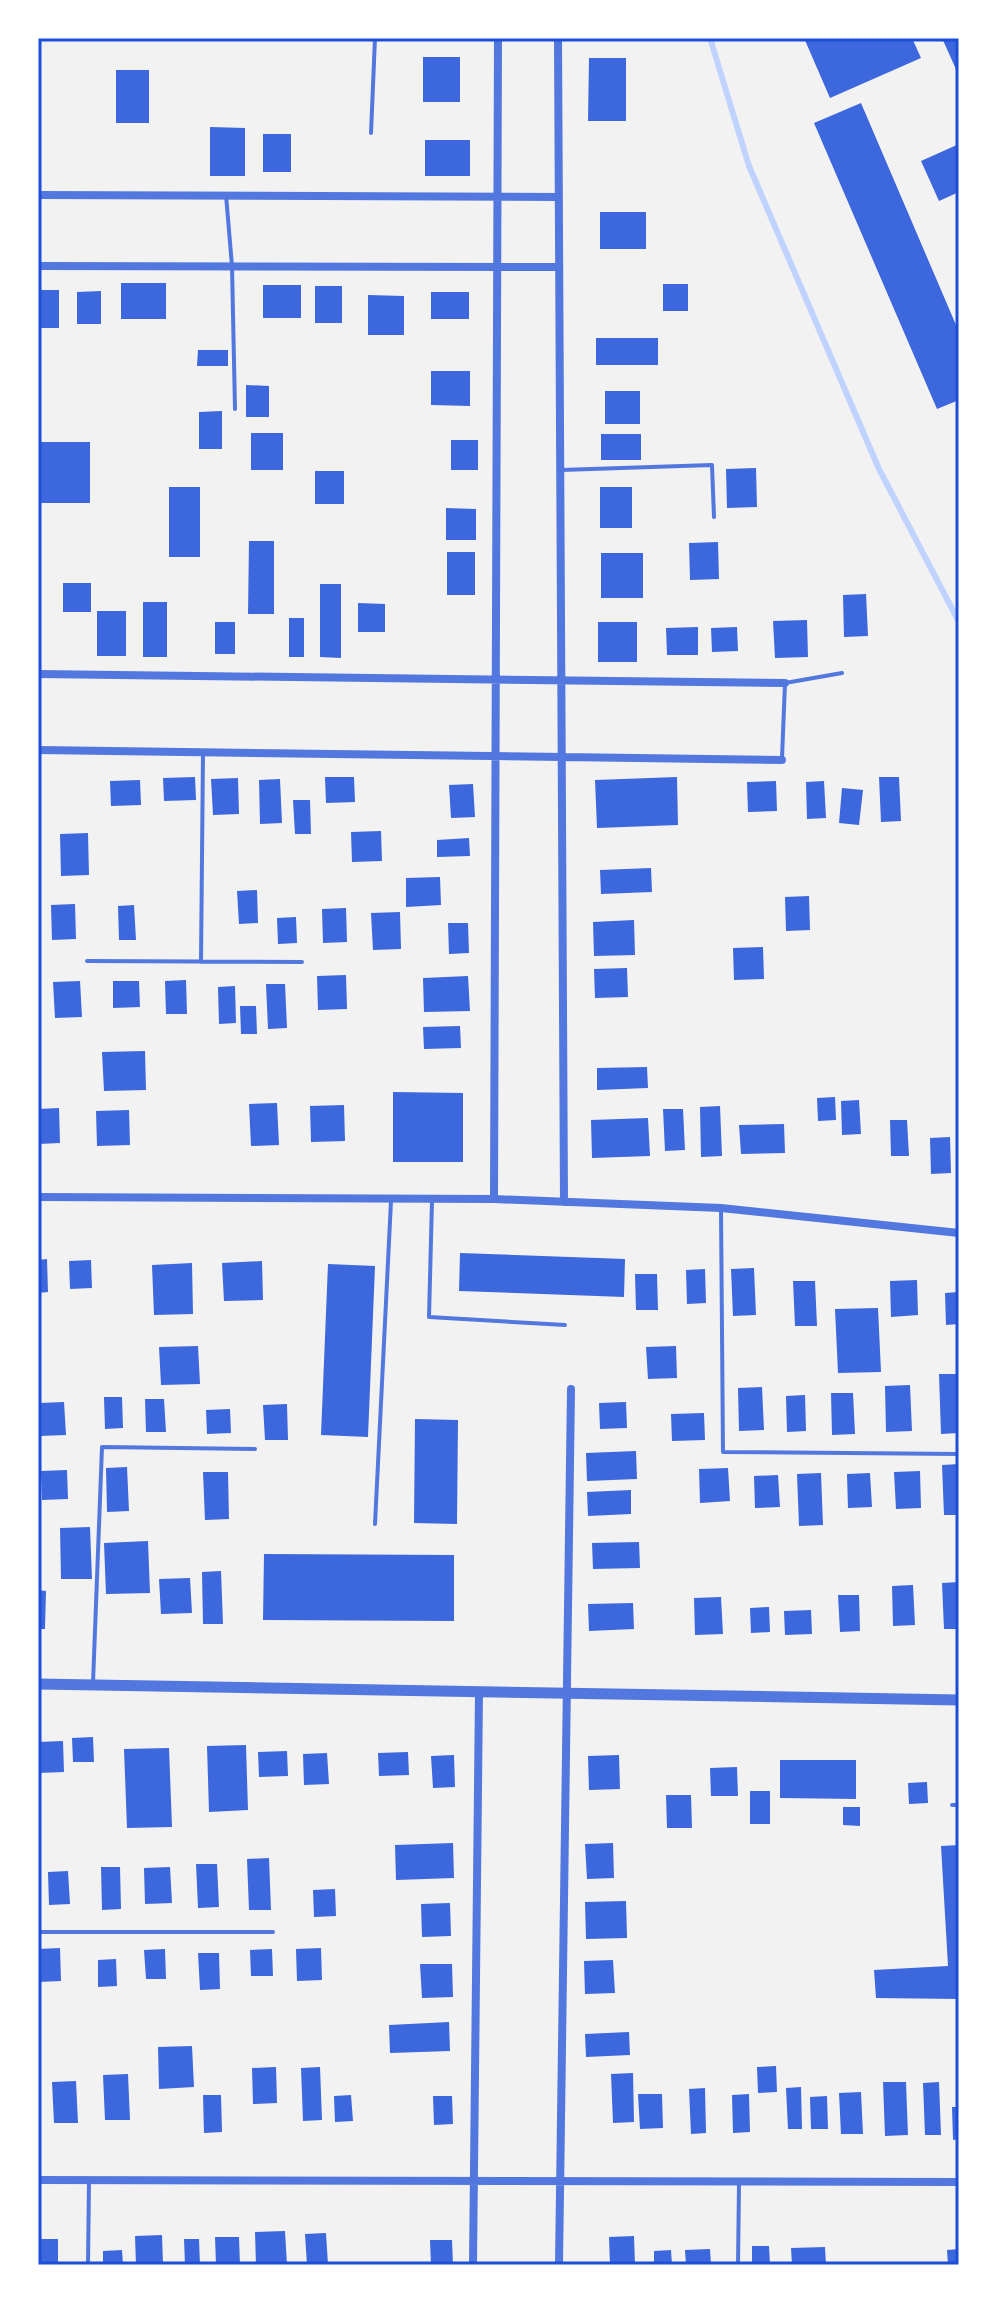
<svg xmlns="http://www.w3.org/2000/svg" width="997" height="2303" font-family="Roboto,sans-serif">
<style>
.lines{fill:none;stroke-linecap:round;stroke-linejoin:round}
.stream{stroke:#bfd3fe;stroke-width:6}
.building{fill:#3d67dc}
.service{stroke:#5277de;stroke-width:4}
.minor{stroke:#5277de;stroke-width:8}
.tertiary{stroke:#5277de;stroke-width:11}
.neatline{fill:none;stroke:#1d4ed8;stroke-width:3}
</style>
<rect width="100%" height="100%" fill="#f2f2f2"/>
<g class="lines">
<path class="stream" d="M710,38L749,166L879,469L959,622"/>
</g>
<path class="building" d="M804,38H912L921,58L830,98Z
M942,38H959V76Z
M423,57H460V102H423Z
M589,58H626V121H588Z
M116,70H149V123H116Z
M861,103L959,332V400L937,409L814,123Z
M210,127L245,128V176H210Z
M263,134H291V172H263Z
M425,140H470V176H425Z
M959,144V192L939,201L921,161Z
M600,212H646V249H600Z
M121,283H166V319H121Z
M663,284H688V311H663Z
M263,285H301V318H263Z
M315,286H342V323H315Z
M38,290H59V328H38Z
M101,291V324H77V292Z
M431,292H469V319H431Z
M368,295L404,296V335H368Z
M596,338H658V365H596Z
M198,350H228V366H197Z
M431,371H470V406L431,405Z
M246,385L269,386V417H246Z
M605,391H640V424H605Z
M222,411V449H199V412Z
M251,433H283V470H251Z
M601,434H641V460H601Z
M451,440H478V470H451Z
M40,442H90V503H40Z
M756,468L757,507L727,508L726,469Z
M315,471H344V504H315Z
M169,487H200V557H169Z
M600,487H632V528H600Z
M446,508L476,509V540H446Z
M249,541H274V614H248Z
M718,542L719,579L690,580L689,543Z
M447,552H475V595H447Z
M601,553H643V598H601Z
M63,583H91V612H63Z
M320,584H341V658L320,657Z
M866,594L868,636L844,637L843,595Z
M143,602H167V657H143Z
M358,603L385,604V632H358Z
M97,611H126V656H97Z
M289,618H304V657H289Z
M807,620L808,657L775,658L773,621Z
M215,622H235V654H215Z
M598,622H637V662H598Z
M698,627V655H667L666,628Z
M737,627L738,651L712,652L711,628Z
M195,777L196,800L164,801L163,778Z
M325,777H354L355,802L326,803Z
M677,777L678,825L597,828L595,780Z
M879,777H899L901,821L881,822Z
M238,778L239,814L213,815L211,779Z
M280,779L282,823L260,824L259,780Z
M140,780L141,805L111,806L110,781Z
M776,781L777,811L748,812L747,782Z
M824,781L826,818L807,819L806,782Z
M473,784L475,817L451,818L449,785Z
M842,788L863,790L859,825L839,823Z
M293,800H310L311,834H295Z
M381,831L382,861L352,862L351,832Z
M88,833L89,875L61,876L60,834Z
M469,838L470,856L437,857V840Z
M651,868L652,892L601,894L600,870Z
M440,877L441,905L406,907V878Z
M257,890L258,923L239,924L237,891Z
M809,896L810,930L786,931L785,897Z
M75,904L76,939L52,940L51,905Z
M134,905L136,940H119L118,906Z
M346,908L347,942L323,943L322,909Z
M400,912L401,949L373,950L371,913Z
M296,917L297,943L278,944L277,918Z
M634,920L635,955L594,956L593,922Z
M448,923H468L469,953L449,954Z
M763,947L764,979L734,980L733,948Z
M627,968L628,997L595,998L594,969Z
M346,975L347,1009L318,1010L317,976Z
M468,976L470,1011L424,1012L423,978Z
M186,980L187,1014H166L165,981Z
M80,981L82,1017L55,1018L53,982Z
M113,981H139L140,1007L113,1008Z
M266,984H285L287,1028L268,1029Z
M235,986L236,1023L219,1024L218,987Z
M240,1006H256L257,1034H241Z
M460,1026L461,1048L424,1049L423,1027Z
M145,1051L146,1090L104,1091L102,1052Z
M647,1067L648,1088L597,1090V1068Z
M393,1092L463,1093V1162H393Z
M835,1097L836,1120L818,1121L817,1098Z
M859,1100L861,1134L842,1135L841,1101Z
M277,1103L279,1145L251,1146L249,1104Z
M344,1105L345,1141L311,1142L310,1106Z
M720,1106L722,1156L701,1157L700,1107Z
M59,1108L60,1143L38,1144V1109Z
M663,1109H683L685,1150L665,1151Z
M129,1110L130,1145L97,1146L96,1111Z
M648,1118L650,1156L592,1158L591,1120Z
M890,1120H907L909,1156H891Z
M784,1124L785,1153L741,1154L739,1125Z
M950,1137L951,1173L931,1174L930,1138Z
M460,1253L625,1259L624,1297L459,1291Z
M47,1259L48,1292L38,1293V1260Z
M91,1260L92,1288L70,1289L69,1261Z
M262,1261L263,1300L224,1301L222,1263Z
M192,1263L193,1314L154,1315L152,1265Z
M328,1264L375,1266L368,1437L321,1435Z
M754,1268L756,1315L733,1316L731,1269Z
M705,1269L706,1303L687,1304L686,1270Z
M635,1274H657L658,1310H636Z
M917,1280L918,1315L891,1317L890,1281Z
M793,1281H815L817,1326H795Z
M959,1292V1324L946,1325L945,1293Z
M878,1308L881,1372L838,1373L835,1309Z
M198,1346L200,1384L161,1385L159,1347Z
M676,1346L677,1378L648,1379L646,1347Z
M939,1374H959V1433L941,1434Z
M910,1385L912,1431L886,1432L885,1386Z
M762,1387L764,1430L739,1431L738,1388Z
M831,1393H853L855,1434L832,1435Z
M805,1395L806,1431L787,1432L786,1396Z
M104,1397H122L123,1428L105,1429Z
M145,1399H164L166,1432H146Z
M64,1402L66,1435L40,1436L39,1403Z
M626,1402L627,1428L600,1429L599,1403Z
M287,1404L288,1440H265L263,1405Z
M230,1409L231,1433L207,1434L206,1410Z
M704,1413L705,1440L672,1441L671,1414Z
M415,1419L458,1420L457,1524L414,1523Z
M636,1451L637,1479L587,1481L586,1453Z
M959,1464V1515H944L942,1465Z
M127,1467L129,1511L107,1512L106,1468Z
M728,1468L730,1501L700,1503L699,1469Z
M67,1470L68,1499L42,1500L41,1471Z
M920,1471L921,1508L896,1509L894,1472Z
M203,1472H228L229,1519L205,1520Z
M821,1473L823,1525L799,1526L797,1474Z
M870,1473L872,1507L848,1508L847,1474Z
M778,1475L780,1507L755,1508L754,1476Z
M631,1490V1514L588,1516L587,1492Z
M90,1527L92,1579H61L60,1528Z
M148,1541L150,1593L106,1594L104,1543Z
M639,1542L640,1568L593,1569L592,1543Z
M264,1554L454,1555V1621L263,1620Z
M221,1571L223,1624H203L202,1572Z
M190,1578L192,1613L161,1614L159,1579Z
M959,1582V1629H944L942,1583Z
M913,1585L915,1625L893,1626L892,1586Z
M38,1590L46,1591L45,1629H38Z
M838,1595H859L860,1631L840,1632Z
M721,1597L723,1634L695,1635L694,1598Z
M633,1603L634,1629L589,1631L588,1604Z
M769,1607L770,1632L751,1633L750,1608Z
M811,1610L812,1634L785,1635L784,1611Z
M93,1737L94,1762H73L72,1738Z
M63,1741L64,1772L38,1773V1742Z
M246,1745L248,1810L209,1812L207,1746Z
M169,1748L172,1827L127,1828L124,1749Z
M287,1751L288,1776L259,1777L258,1752Z
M408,1752L409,1775L379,1776L378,1753Z
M327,1753L329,1784L304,1785L303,1754Z
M454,1755L455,1787L433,1788L431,1756Z
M619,1755L620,1789L589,1790L588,1756Z
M780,1760H856V1799L780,1798Z
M737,1767L738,1796H711L710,1768Z
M927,1782L928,1803L909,1804L908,1783Z
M750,1791H770V1824H750Z
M666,1795H691L692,1828H667Z
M843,1807H860V1826L843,1825Z
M453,1843L454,1878L396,1880L395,1845Z
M613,1843L614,1878L587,1879L585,1844Z
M959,1845V1999L876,1998L874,1970L948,1966L941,1846Z
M269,1858L271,1910H249L247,1859Z
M196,1864H217L219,1907L198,1908Z
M101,1867H120L121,1909L102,1910Z
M170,1867L172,1903L145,1904L144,1868Z
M68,1871L70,1904L49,1905L48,1872Z
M335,1889L336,1916L314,1917L313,1890Z
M626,1901L627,1938L586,1939L585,1902Z
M450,1903L451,1936L422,1937L421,1904Z
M60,1948L61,1981L38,1982V1949Z
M321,1948L322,1980L297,1981L296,1949Z
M165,1949L166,1979H146L144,1950Z
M272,1949L273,1976H251L250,1950Z
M198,1953H219L220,1989L200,1990Z
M116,1959L117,1986L98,1987V1960Z
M613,1960L615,1993L585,1994L584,1961Z
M420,1964H452L453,1997L422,1998Z
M449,2022L450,2051L390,2053L389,2025Z
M629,2032L630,2055L586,2057L585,2034Z
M192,2046L194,2087L159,2089L158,2047Z
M776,2066L777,2092L758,2093L757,2067Z
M276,2067L277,2103L253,2104L252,2068Z
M320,2067L322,2120L303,2121L301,2068Z
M633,2073L634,2122L613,2123L611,2074Z
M128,2074L130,2120H105L103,2075Z
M76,2081L78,2123H54L52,2082Z
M883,2082H906L908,2135L885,2136Z
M939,2082L941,2135H925L923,2083Z
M801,2087L802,2129H788L786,2088Z
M705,2088L706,2133L691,2134L689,2089Z
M861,2092L863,2134H841L839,2093Z
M638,2094H662L663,2128L640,2129Z
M749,2094L750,2132L733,2133L732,2095Z
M203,2095H221L222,2132L204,2133Z
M351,2095L353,2121L335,2122L334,2096Z
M433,2096H452L453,2124L434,2125Z
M827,2096L828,2129H811L810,2097Z
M952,2107H959V2139L953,2140Z
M285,2231L287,2265H256L255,2232Z
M326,2233L328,2265H307L305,2234Z
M162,2235L163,2264L136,2265L135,2236Z
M634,2236L635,2265H610L609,2237Z
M215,2237H239L240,2265H216Z
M38,2239H58V2265H38Z
M184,2239H199L200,2265H185Z
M430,2240H452L453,2265H431Z
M752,2246H769L770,2265H752Z
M825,2247L826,2265H792L791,2248Z
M710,2249L711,2265H686L685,2250Z
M959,2249V2265H948L947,2250Z
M122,2250L123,2265H103V2251Z
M671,2250L672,2265H654V2251Z"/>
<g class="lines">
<path class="service" d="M371,133L375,38
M226,195L232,266L235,409
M561,470L712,465L714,517
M782,758L785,683L842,673
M87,961L302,962
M201,962L203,753
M432,1201L429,1317L565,1325
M721,1210L723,1452L959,1454
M375,1524L391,1201
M93,1683L102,1447L255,1449
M952,1805H959
M38,1932H273
M88,2265L89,2180
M738,2265L739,2184"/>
<path class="minor" d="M558,38L564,1202
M38,195L559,197
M38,266L559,267
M38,674L785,683
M38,750L782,760
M38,1197L494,1199L721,1208L959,1233
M494,1199L498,38
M38,2180L959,2182
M473,2265L479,1692
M559,2265L571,1389"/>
<path class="tertiary" d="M38,1684L959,1700"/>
</g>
<rect width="997" height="2303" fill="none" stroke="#ffffff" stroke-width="80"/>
<rect x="40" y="40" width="917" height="2223" class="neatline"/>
</svg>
